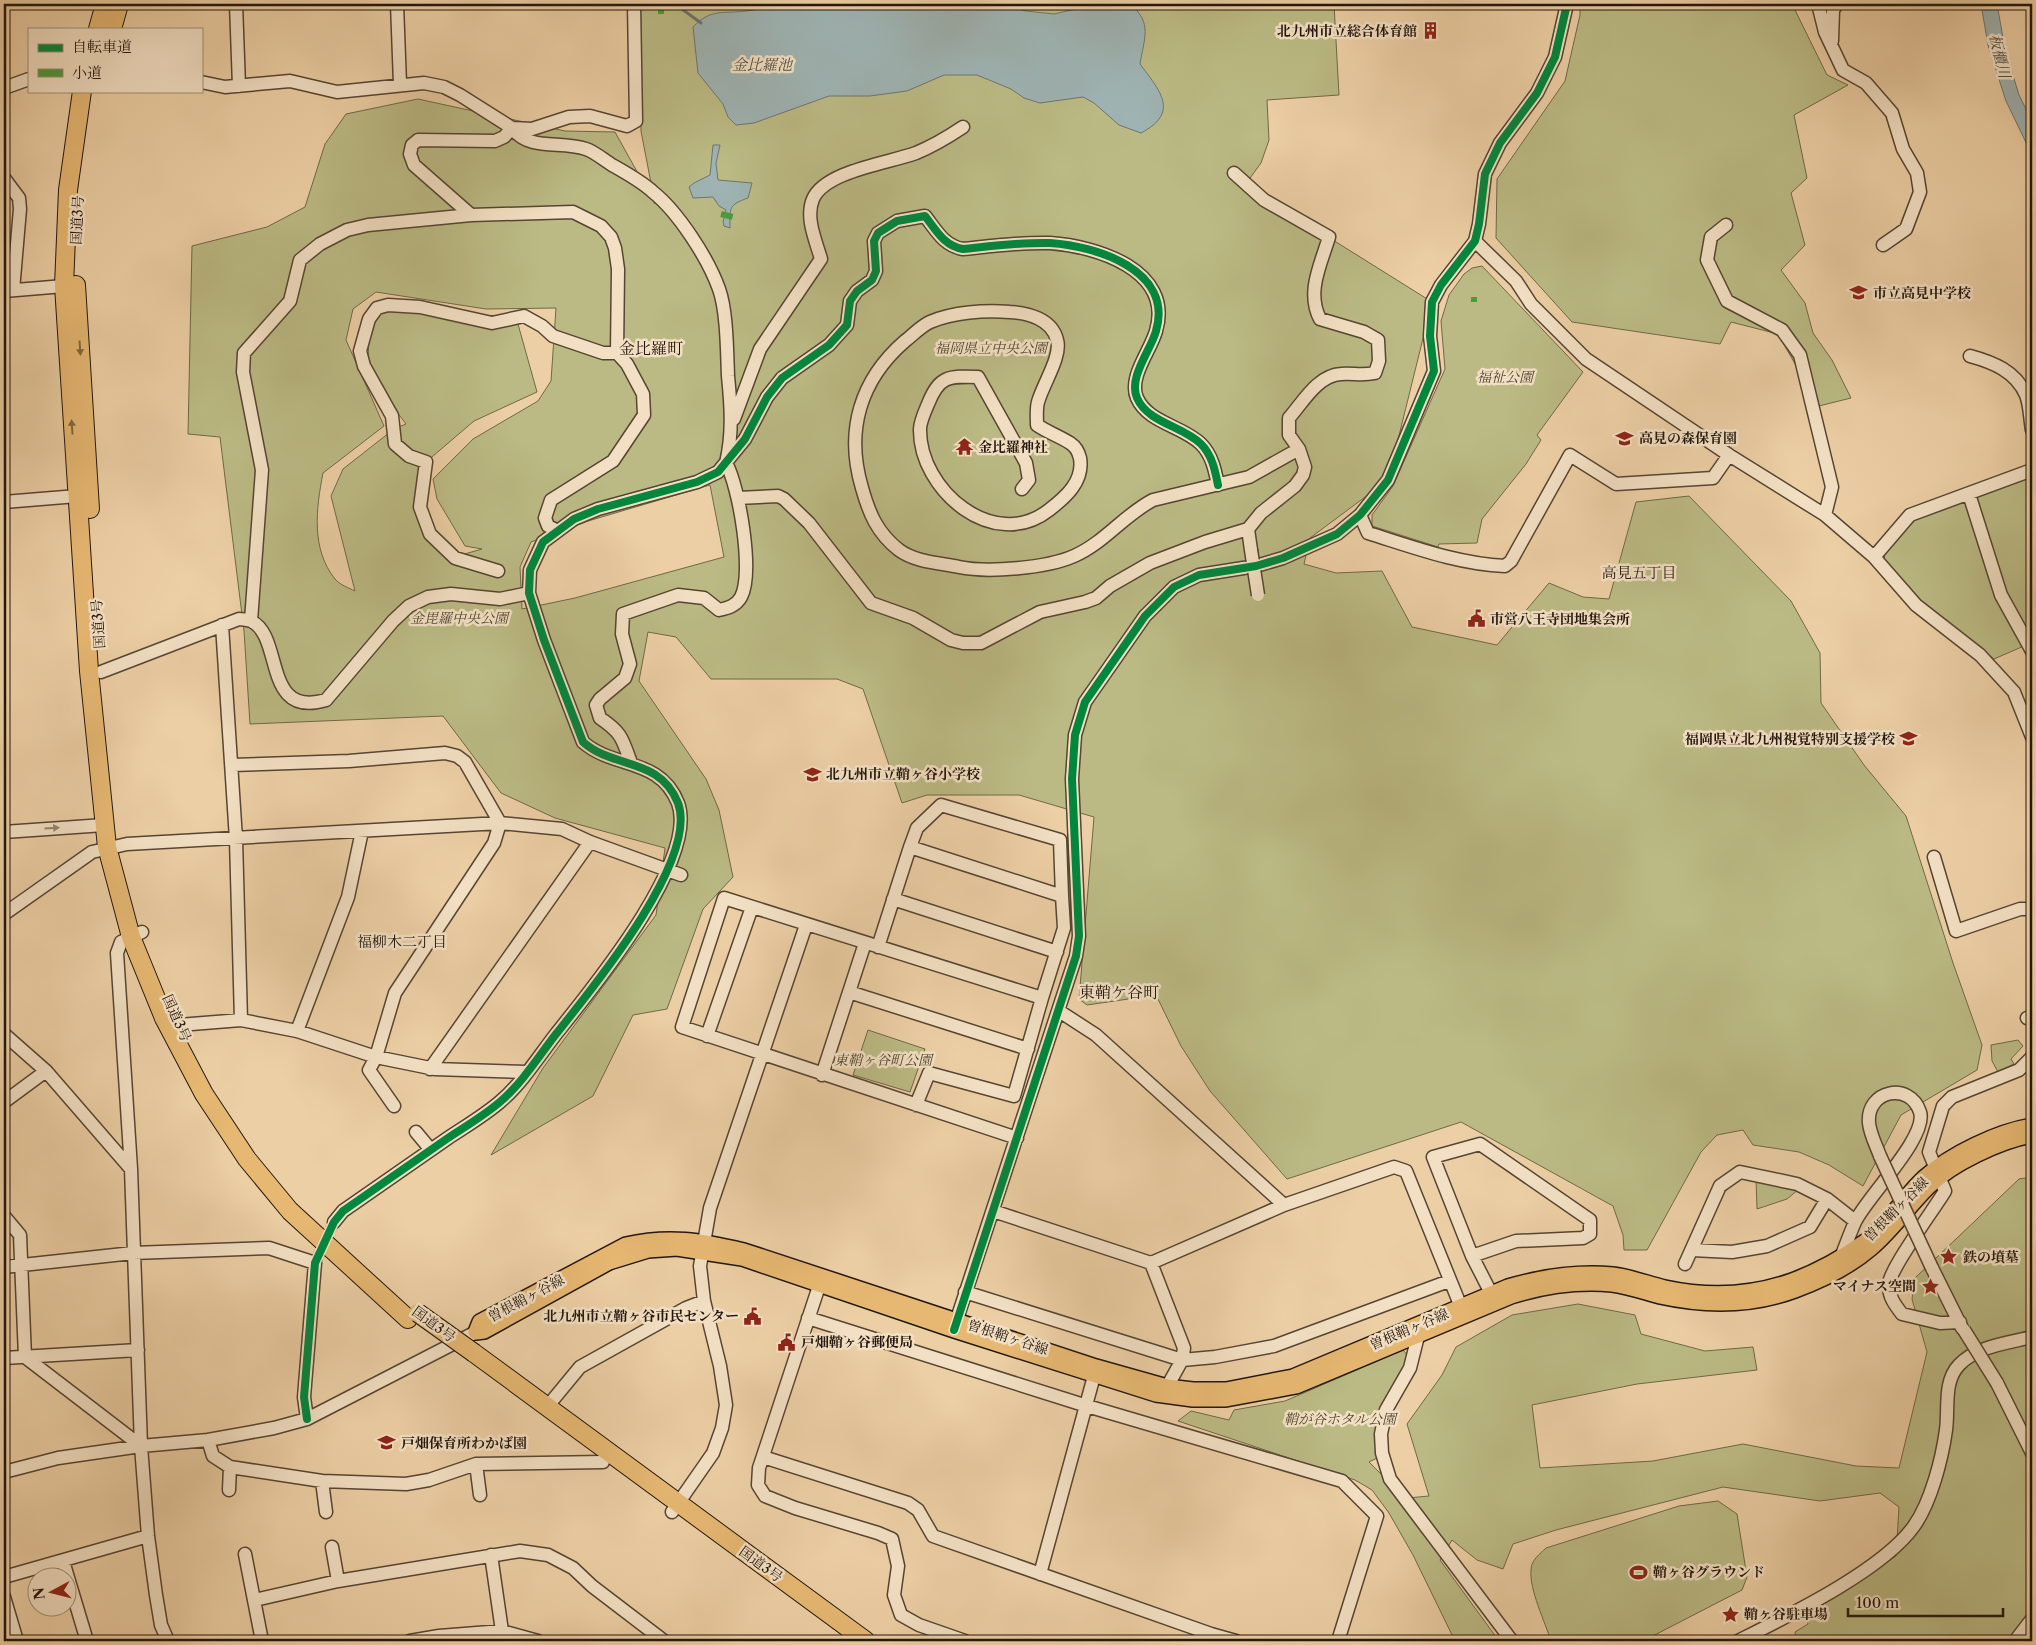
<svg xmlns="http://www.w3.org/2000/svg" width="2036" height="1645" font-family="'Libre Caslon Text','Noto Serif JP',serif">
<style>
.green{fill:#bbba84;stroke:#6f6848;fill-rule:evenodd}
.water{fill:#9eb3b2;stroke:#6d7570}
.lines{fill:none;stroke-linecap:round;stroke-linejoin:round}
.stream{stroke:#6d7570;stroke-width:3}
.minor-tunnel{stroke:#c5aa86;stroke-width:12;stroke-dasharray:12 6;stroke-linecap:butt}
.minor-casing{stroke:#564532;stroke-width:15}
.major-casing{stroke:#23170c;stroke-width:18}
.highway-casing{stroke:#23170c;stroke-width:20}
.minor{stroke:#f3e0c4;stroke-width:12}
.major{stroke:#e6b872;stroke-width:15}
.highway{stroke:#e6b872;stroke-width:18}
.minor-bridge-casing{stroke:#564532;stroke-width:15;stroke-linecap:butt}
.highway-bridge-casing{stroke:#23170c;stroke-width:20;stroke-linecap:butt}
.minor-bridge{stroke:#f3e0c4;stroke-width:12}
.highway-bridge{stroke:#e6b872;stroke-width:18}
.quiet{stroke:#4d993b;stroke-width:6;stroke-dasharray:12 6;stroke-linecap:butt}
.cycleway-casing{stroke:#f3e0c4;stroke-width:11}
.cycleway{stroke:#00873e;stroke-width:8}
.oneway{fill:#84683f}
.oneway2{fill:#958671}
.labels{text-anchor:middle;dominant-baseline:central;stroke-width:5;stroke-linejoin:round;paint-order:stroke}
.poi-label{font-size:14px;font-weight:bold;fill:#23170c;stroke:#f3e0c4;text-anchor:start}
.street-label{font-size:14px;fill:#23170c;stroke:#f3e0c4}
.park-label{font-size:14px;font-style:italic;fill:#514830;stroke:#f3e0c4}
.water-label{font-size:15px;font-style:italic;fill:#4e4e46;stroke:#f3e0c4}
.neighbourhood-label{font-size:15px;fill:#23170c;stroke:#f3e0c4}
.quarter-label{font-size:16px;fill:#23170c;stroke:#f3e0c4}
</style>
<rect width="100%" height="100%" fill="#edcfa5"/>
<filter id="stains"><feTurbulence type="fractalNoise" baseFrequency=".004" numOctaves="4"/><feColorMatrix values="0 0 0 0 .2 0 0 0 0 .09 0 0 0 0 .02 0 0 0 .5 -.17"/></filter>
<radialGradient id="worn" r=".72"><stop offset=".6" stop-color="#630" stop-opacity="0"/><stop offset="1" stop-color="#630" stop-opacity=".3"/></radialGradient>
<path class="green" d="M638,4H1334L1339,95L1267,100L1269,140L1261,163L1245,185L1432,302L1388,480L1310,538L1304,564L1336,573L1382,571L1412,627L1497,645L1549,583L1583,597L1609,599L1636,502L1689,496L1791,601L1820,653L1821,703L1864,765L1906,816L1953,963L1982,1045L1977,1070L1901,1115L1863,1186L1829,1165L1799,1152L1753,1145L1743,1130L1717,1135L1701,1152L1647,1250H1624L1623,1235L1613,1206L1461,1122L1287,1179L1210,1091L1181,1046L1156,995L1087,1005L1079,999L1094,817L1019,795H927L902,803L863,689L837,679H711L676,637L648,632L639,681L706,779L719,810L733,877L703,909L667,1009L633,1015L593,1096L491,1155L543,1068L656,915L665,848L555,818L501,793L443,716L250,724L244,631L220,437L188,434L192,246L267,227L305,207L325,144L346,114L418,99L565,131L615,132L655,204L641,131ZM376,292L486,309L556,308L551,381L538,401L473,439L433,479L437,499L465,546L482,549L454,557L430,534L420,506L426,462L474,421L537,392L516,317H464L388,305L369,319L368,374L406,424L394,429L343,469L331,496L355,591C349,588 340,585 335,579C311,549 316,509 323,473L384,426L346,340L353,309ZM710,485L724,557L575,598L522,609L520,567L531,542L588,521Z
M1580,4H1792L1827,75L1848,85L1794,115L1807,178L1791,193L1805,245L1781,270L1805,303L1813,333L1832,360L1851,398L1819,406L1778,334L1731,322L1720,344L1572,322L1496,238L1497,179L1565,81L1580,15Z
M1482,266L1583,372L1537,435L1541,440L1526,464L1482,519L1477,543L1439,544L1438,547L1372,526V515L1393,486L1445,369L1441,321L1449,295L1464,274L1472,268Z
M2032,476V658L2024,646L1994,659L1927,608L1888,568L1884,560L1885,553L1915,517Z
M868,1030L925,1049L910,1092L853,1075Z
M2018,1040L2023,1046L2011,1059L2014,1064L1998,1072L1992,1061L1991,1045Z
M2032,1177V1641H1796L1795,1632L1808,1624L1806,1616L1896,1556L1899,1507L1880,1493L1820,1501L1723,1487L1556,1530L1513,1544L1503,1569L1477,1560L1452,1540L1440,1560L1499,1641H1455L1413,1555L1389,1513L1372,1490L1355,1480L1178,1421L1191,1411L1229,1420L1234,1410L1285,1401L1403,1350L1409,1357L1407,1365L1398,1377L1379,1457L1369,1462L1383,1476L1397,1499L1429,1496L1407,1424L1442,1375L1456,1347L1512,1315L1578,1304L1635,1315L1641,1334L1705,1351L1753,1347L1757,1370L1637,1384L1532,1405L1540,1468L1653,1461L1743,1444L1856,1466L1899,1468L1927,1352L1912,1299L1915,1278L2019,1179Z
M1756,1180L1799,1189L1787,1199L1757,1209Z
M1718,1501L1737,1514L1747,1577L1742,1590L1643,1641H1551C1545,1622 1529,1589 1531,1570C1531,1560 1540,1554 1546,1548L1679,1506Z"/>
<path class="water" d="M781,4H996L1026,11L1054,14L1098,4H1130C1153,23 1144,38 1140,64C1159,90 1181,112 1141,133L1119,125L1094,103L1083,97L1040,103L1024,98L1011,89L977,75H944L907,91L870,96H829L754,123L736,125L728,117L723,104L698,73L693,27C711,8 723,14 746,11C758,10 770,6 781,4Z
M1981,4H1997L2005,49L2019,95L2032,121V155L2006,101L1988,45Z
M713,145H720L716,163L718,180L752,183L748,198C728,205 730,208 730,228L724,226L723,222L726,210L719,206L713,197L693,198L689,187L694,183L710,175Z"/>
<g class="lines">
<path class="stream" d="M675,4L701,23"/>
<path class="minor-tunnel" d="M315,1263L334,1222"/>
<defs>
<path id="minor" d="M236,4L239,86
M397,4L400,84
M1818,4L1825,32L1843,70L1866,83L1892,113L1903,149L1917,173L1920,192L1906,229L1883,245
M2032,4V5
M1832,41L1833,10L1837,4
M201,82L225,87L290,81L337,92L424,83L444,87L460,95L512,128C530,152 560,140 586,149C595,152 604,160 612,165C626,173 641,181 653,192C678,212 708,258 719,289C727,311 727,352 728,376C731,406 733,433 726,463C739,486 754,573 741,597C736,606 728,608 719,610L704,598L678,595L623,614L622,634L630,664L625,678L600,699L596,705L600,718C622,733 622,738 631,763
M4,88L29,79
M512,128L532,129L569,117L590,116L627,126L636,121L634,4
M4,178L19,198L20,209L13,290
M471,215L414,165L410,154L412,145L418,140L495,141L504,137L512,128
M1726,225L1711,237L1707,260L1727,301L1782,330L1800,355L1832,487L1825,515
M1475,241L1516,281L1531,304L1586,359L1729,455L1825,515L1874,557L1916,605L1980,655L2014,692L2032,737
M4,291L64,286
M1970,356C1992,362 2016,371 2026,395C2030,405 2030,419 2032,430
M734,419L760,349L821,259C816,241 805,218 813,199C825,171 889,163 916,153C933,146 948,137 963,127
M1022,489L1029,480L1026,463L978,377C948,376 939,376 928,404C925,411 920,422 920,429C919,490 994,553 1049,510C1066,497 1084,481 1080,458C1078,451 1076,447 1070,443C1059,436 1047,432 1037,425C1037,417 1036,409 1038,402C1043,384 1062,356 1057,340C1052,319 1028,313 1010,312C985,310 953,312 930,322C921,326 913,335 905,341C860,380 845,431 862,488C869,513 877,533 899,550C915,562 940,563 959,567C988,573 1047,568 1074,556C1104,543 1124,515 1153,500L1249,477L1299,449
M1969,494L2001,595L2032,651
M738,498L778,496L784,499L809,523L871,603L913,618L951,640L963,643H981L1040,612L1085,602L1096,598L1110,586L1150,563L1205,542L1248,529L1261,513L1295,486L1303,475L1305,467L1299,449L1289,435V418C1303,402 1318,375 1341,374C1354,373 1361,376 1375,373L1379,361L1378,340L1364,332L1320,319C1306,292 1321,264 1329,237L1264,200L1234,173
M4,502L77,496
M1360,515L1368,533C1413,547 1458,564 1505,566L1511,561L1570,455L1616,484L1713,478L1729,455
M1248,529L1251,550
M1874,557L1910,515L2032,470
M498,571L455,558L430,534L420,507L426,462L409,456L395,444L392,416L364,366L360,351L369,319L377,308L388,305L420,307L492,323L524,316L542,326L553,336L603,353H617
M251,621L262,470L243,372L244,353L290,301L300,260L320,244L347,230L368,225L471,215L573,212L601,226L611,237L615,248L618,269L617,353L627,364L643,394L644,415L613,461L551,500L545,518L548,526L558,531
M222,625L236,839L241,1020
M101,672L239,619C243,619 247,620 251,621C284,636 262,719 326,700L393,621L409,606L428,597L451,594L500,599L529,593
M232,765L349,761L445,753L457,756L465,762L500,823L494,843L395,993L376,1057L369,1070L394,1106
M4,832L104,825
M910,847L917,828L941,805L1060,840L1062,896
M1934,857L1956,931L2020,909H2032
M893,899L1057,952
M4,914L92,852L127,844L500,823L562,829L590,842L681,875
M142,932L121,942L117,953L131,1169L141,1446L148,1536L156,1595L161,1625L168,1641
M878,947L910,847L1062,896L1064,928L1042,998
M849,992L1028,1049
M1059,1011L1096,1035L1284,1205
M2027,1018L2032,1017
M179,1025L241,1020L297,1031L376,1057L435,1069L527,1072
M297,1031L348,897L362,831
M4,1034L46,1071L131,1169
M707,1036L752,907
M430,1069L590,842
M822,1075L865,943
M4,1102L46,1071
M916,1105L929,1073L1014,1096L1042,998L724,898L682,1027L1017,1138
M416,1132L431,1150
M1480,1144L1590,1220V1234L1583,1238L1516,1241L1472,1256L1433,1157Z
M993,1211L1151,1263L1284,1205L1394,1167L1406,1171L1461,1307
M4,1216L20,1235L25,1357
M334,1222L343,1211C378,1187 413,1162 448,1138C466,1126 485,1115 501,1101C522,1083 539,1056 556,1034C591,990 699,860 678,803C660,757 613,769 583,742L544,640L529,593L530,570L543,542L574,519L598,509L697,482L718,472L745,439L767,397L782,378L829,345L847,325L850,301L857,291L872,280L876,271L874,241L878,233L897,221L925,216C936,230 944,246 963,249C992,246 1021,242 1050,243C1096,246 1174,270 1156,331C1151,350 1128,377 1137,398C1148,423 1183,426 1201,444C1212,455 1215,470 1218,485
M1692,1250L1732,1252L1767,1246L1810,1227L1827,1199
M1472,1256L1492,1295
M1841,1257C1846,1245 1850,1233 1855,1222C1866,1198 1928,1137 1920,1112C1910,1081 1866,1090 1869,1123C1870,1134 1876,1145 1880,1156
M1151,1263L1184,1348L1182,1360L1167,1387
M1685,1264L1720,1186L1740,1172L1797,1184L1827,1199L1855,1221
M4,1267L133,1253L269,1248L315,1263L304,1397L307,1419
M1932,1268L1962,1328
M822,1277L759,1468L758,1485L765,1496L795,1508L878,1533L892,1539L898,1566L894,1595L901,1615L919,1625L965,1641
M965,1292L1182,1360L1215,1357L1274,1346L1449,1281
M808,1318L1087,1406L1342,1481L1377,1516L1338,1641
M1960,1322L1940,1323L1902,1314C1895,1305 1888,1296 1889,1283C1892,1266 1934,1209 1945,1191L1929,1152L1943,1106L1952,1097L2019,1070L2032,1057
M954,1328L1076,956L1079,936L1072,779L1075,735L1085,702L1145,616L1174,587L1199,575L1256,566L1283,558L1337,534L1360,515L1388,480L1434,371L1430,336L1432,302L1441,285L1475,241L1479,224L1485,174L1500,143L1537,93L1555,57L1567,4
M1418,1336L1410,1368L1386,1410L1381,1434L1382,1453L1390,1479L1512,1641
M25,1357L141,1446
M4,1358L138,1350
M1997,1383L2032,1453
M547,1407L580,1367L686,1308L704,1301
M208,1440L213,1456L230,1467L322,1481L406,1484L429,1480L476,1464L603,1462
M763,1457L908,1503L918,1510L933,1536L1211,1634L1236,1641
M476,1464L480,1495
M4,1472L58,1458L141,1446L208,1440L274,1428L307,1419L476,1332
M322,1481L326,1512
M229,1490L230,1467
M672,1512L713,1453L722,1428L726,1405L720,1366L704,1301L700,1266L710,1208L806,925
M332,1547L338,1581
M245,1554L262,1641
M491,1555L502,1631
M63,1561L87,1641
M1040,1574L1094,1376
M4,1577L148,1536
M4,1597L17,1641
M255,1600L338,1581L520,1551L548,1555L573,1568L592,1586L664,1641
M410,1641L439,1636L502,1631L538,1641
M1738,1641C1788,1616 1883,1570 1914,1526C1931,1502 1942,1459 1946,1430C1949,1408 1943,1382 1959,1365C1977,1346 2008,1343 2032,1337
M2015,1641L2032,1619"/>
<path id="major" d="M2032,1126C1997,1132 1951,1154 1924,1178C1903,1198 1888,1224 1865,1242C1842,1258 1817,1272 1792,1281C1750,1296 1707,1297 1665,1288C1648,1284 1630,1277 1613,1275C1578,1272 1542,1277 1508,1287L1293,1377L1226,1390H1193L1167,1387L1096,1367L744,1251C701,1241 670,1235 626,1245L480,1322L476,1332L484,1331L609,1262L648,1250L677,1248L742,1258L954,1330L1156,1394L1193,1399H1226L1296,1386L1511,1296C1543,1286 1579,1281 1612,1284C1628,1286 1645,1292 1660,1296C1705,1306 1752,1306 1795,1290C1822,1280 1849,1267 1871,1248C1892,1230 1908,1207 1928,1187C1952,1163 2000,1141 2032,1135"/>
<path id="highway" d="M98,29L105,4
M112,29L119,4
M82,91L68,190L64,286L89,671L107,847L131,937L164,1018L204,1094L247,1159L290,1211L408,1319
M76,285L90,509
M474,1353L866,1641"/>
</defs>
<use href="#minor" class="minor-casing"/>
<use href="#major" class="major-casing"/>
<use href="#highway" class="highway-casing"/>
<use href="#minor" class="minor"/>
<use href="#major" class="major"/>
<use href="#highway" class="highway"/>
<defs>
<path id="minor-bridge" d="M1251,550L1258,595
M1880,1156L1932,1268
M1964,1330L1997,1383"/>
<path id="highway-bridge" d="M418,1313L474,1353"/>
</defs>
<use href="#minor-bridge" class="minor-bridge-casing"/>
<use href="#highway-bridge" class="highway-bridge-casing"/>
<use href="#minor-bridge" class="minor-bridge"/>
<use href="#highway-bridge" class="highway-bridge"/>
<path class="quiet" d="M661,4V14
M721,214L733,217
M1474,297V302"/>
<defs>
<path id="cycleway" d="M954,1330L1076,956L1079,936L1072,779L1075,735L1085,702L1145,616L1174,587L1199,575L1256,566L1283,558L1337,534L1360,515L1388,480L1434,371L1430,336L1432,302L1441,285L1475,241L1479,224L1485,174L1500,143L1537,93L1555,57L1567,4
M307,1419L304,1397L315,1263L334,1222L343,1211C378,1187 413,1162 448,1138C466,1126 485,1115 501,1101C522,1083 539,1056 556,1034C591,990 699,860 678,803C660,757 613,769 583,742L544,640L529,593L530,570L543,542L574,519L598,509L697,482L718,472L745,439L767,397L782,378L829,345L847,325L850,301L857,291L872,280L876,271L874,241L878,233L897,221L925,216C936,230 944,246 963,249C992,246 1021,242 1050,243C1096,246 1174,270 1156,331C1151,350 1128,377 1137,398C1148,423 1183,426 1201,444C1212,455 1215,470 1218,485"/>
</defs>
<use href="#cycleway" class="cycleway-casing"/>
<use href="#cycleway" class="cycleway"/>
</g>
<defs><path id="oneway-solid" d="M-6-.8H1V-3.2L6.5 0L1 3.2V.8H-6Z" transform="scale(1.25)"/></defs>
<g class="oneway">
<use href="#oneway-solid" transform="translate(80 348) rotate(86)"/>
<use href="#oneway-solid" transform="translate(72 427) rotate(-94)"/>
</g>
<use class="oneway2" href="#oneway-solid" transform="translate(52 828) rotate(-4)"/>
<defs>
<symbol id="building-bare" viewBox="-9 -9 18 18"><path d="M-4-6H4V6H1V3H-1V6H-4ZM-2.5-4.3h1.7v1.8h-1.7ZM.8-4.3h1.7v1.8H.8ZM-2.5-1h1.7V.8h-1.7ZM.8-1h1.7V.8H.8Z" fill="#8f2418" stroke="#f3e0c4" stroke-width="2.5" paint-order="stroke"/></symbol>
<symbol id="school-bare" viewBox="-9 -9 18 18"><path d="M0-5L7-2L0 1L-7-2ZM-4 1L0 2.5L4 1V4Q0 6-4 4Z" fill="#8f2418" stroke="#f3e0c4" stroke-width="2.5" paint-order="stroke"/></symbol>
<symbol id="temple-bare" viewBox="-9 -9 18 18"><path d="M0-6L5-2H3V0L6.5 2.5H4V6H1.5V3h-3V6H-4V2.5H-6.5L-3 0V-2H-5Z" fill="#8f2418" stroke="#f3e0c4" stroke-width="2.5" paint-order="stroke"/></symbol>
<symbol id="civic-bare" viewBox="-9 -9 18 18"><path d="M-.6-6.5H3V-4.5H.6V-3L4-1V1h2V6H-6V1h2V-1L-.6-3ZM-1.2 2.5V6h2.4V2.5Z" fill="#8f2418" stroke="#f3e0c4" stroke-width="2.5" paint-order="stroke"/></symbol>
<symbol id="sight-bare" viewBox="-9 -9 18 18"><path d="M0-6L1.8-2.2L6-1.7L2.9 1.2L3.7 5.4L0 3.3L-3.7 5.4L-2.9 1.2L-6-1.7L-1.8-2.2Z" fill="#8f2418" stroke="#f3e0c4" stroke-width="2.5" paint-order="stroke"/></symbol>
<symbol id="stadium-bare" viewBox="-9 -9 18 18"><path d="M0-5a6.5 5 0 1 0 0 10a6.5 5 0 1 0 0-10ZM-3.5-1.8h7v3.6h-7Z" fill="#8f2418" stroke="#f3e0c4" stroke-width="2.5" paint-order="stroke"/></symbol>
</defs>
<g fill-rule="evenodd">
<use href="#building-bare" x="1418" y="18" width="25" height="25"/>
<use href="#school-bare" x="1846" y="280" width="25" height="25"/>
<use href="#school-bare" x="1612" y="426" width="25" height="25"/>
<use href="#temple-bare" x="952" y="434" width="25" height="25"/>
<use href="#civic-bare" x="1464" y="606" width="25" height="25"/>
<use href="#school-bare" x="1896" y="726" width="25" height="25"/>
<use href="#school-bare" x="800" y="762" width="25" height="25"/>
<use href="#sight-bare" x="1936" y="1244" width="25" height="25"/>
<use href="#sight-bare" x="1918" y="1274" width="25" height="25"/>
<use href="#civic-bare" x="740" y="1304" width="25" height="25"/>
<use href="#civic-bare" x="774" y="1330" width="25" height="25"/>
<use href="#school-bare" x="374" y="1430" width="25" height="25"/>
<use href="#stadium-bare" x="1626" y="1560" width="25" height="25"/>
<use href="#sight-bare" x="1718" y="1602" width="25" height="25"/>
</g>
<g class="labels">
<g class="poi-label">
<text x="1417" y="31" text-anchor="end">北九州市立総合体育館</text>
<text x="1873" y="293">市立高見中学校</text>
<text x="1639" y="438">高見の森保育園</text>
<text x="978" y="447">金比羅神社</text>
<text x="1490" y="619">市営八王寺団地集会所</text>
<text x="1895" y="739" text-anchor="end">福岡県立北九州視覚特別支援学校</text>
<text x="826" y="774">北九州市立鞘ヶ谷小学校</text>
<text x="1963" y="1257">鉄の墳墓</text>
<text x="1916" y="1286" text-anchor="end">マイナス空間</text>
<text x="739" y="1316" text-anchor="end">北九州市立鞘ヶ谷市民センター</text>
<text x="801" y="1342">戸畑鞘ヶ谷郵便局</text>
<text x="401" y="1443">戸畑保育所わかば園</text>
<text x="1653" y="1572">鞘ヶ谷グラウンド</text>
<text x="1744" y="1614">鞘ヶ谷駐車場</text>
</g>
<g class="street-label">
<text transform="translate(77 220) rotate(-87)">国道3号</text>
<text transform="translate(98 624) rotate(-94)">国道3号</text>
<text transform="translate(177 1018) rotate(66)">国道3号</text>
<text transform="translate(1896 1209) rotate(-45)">曽根鞘ヶ谷線</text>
<text transform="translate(526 1298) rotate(-28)">曽根鞘ヶ谷線</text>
<text transform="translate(434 1324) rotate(36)">国道3号</text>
<text transform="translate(1409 1329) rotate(-23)">曽根鞘ヶ谷線</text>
<text transform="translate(1008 1337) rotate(18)">曽根鞘ヶ谷線</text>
<text transform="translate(761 1564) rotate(36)">国道3号</text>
</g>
<g class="park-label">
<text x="991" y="348">福岡県立中央公園</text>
<text x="1505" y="377">福祉公園</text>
<text x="459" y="618">金毘羅中央公園</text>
<text x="883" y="1060">東鞘ヶ谷町公園</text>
<text x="1340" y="1419">鞘が谷ホタル公園</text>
</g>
<g class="water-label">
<text transform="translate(2000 56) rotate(76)">板櫃川</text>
<text x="762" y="64">金比羅池</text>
</g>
<g class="neighbourhood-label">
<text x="1639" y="572">高見五丁目</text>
<text x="402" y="941">福柳木二丁目</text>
</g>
<g class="quarter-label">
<text x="651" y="348">金比羅町</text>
<text x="1119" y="992">東鞘ケ谷町</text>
</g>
</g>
<rect width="2036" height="1645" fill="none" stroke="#edcfa5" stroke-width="20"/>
<rect x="5" y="5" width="2026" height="1635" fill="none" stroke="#23170c" stroke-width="2.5"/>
<rect x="10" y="10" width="2016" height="1625" fill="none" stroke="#23170c"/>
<rect x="28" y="28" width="175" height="65" fill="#f3e0c4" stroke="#a0907a"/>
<rect x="38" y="44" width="25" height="8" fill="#00873e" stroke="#a0907a"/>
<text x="72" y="52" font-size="15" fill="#23170c">自転車道</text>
<rect x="38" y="69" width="25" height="8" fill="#4d993b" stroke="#a0907a"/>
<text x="72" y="78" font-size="15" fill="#23170c">小道</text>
<g transform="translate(52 1592) rotate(263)"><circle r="24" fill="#f3e0c4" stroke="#a0907a"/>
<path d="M0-4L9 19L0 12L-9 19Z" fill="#8f2418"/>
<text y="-8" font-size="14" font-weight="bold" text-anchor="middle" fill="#23170c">N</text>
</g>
<path d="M1848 1608v8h155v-8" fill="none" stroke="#23170c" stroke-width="2.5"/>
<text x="1856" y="1608" font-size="15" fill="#23170c" stroke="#f3e0c4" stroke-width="4" paint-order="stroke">100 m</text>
<rect width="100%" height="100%" filter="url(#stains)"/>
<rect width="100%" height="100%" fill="url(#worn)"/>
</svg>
